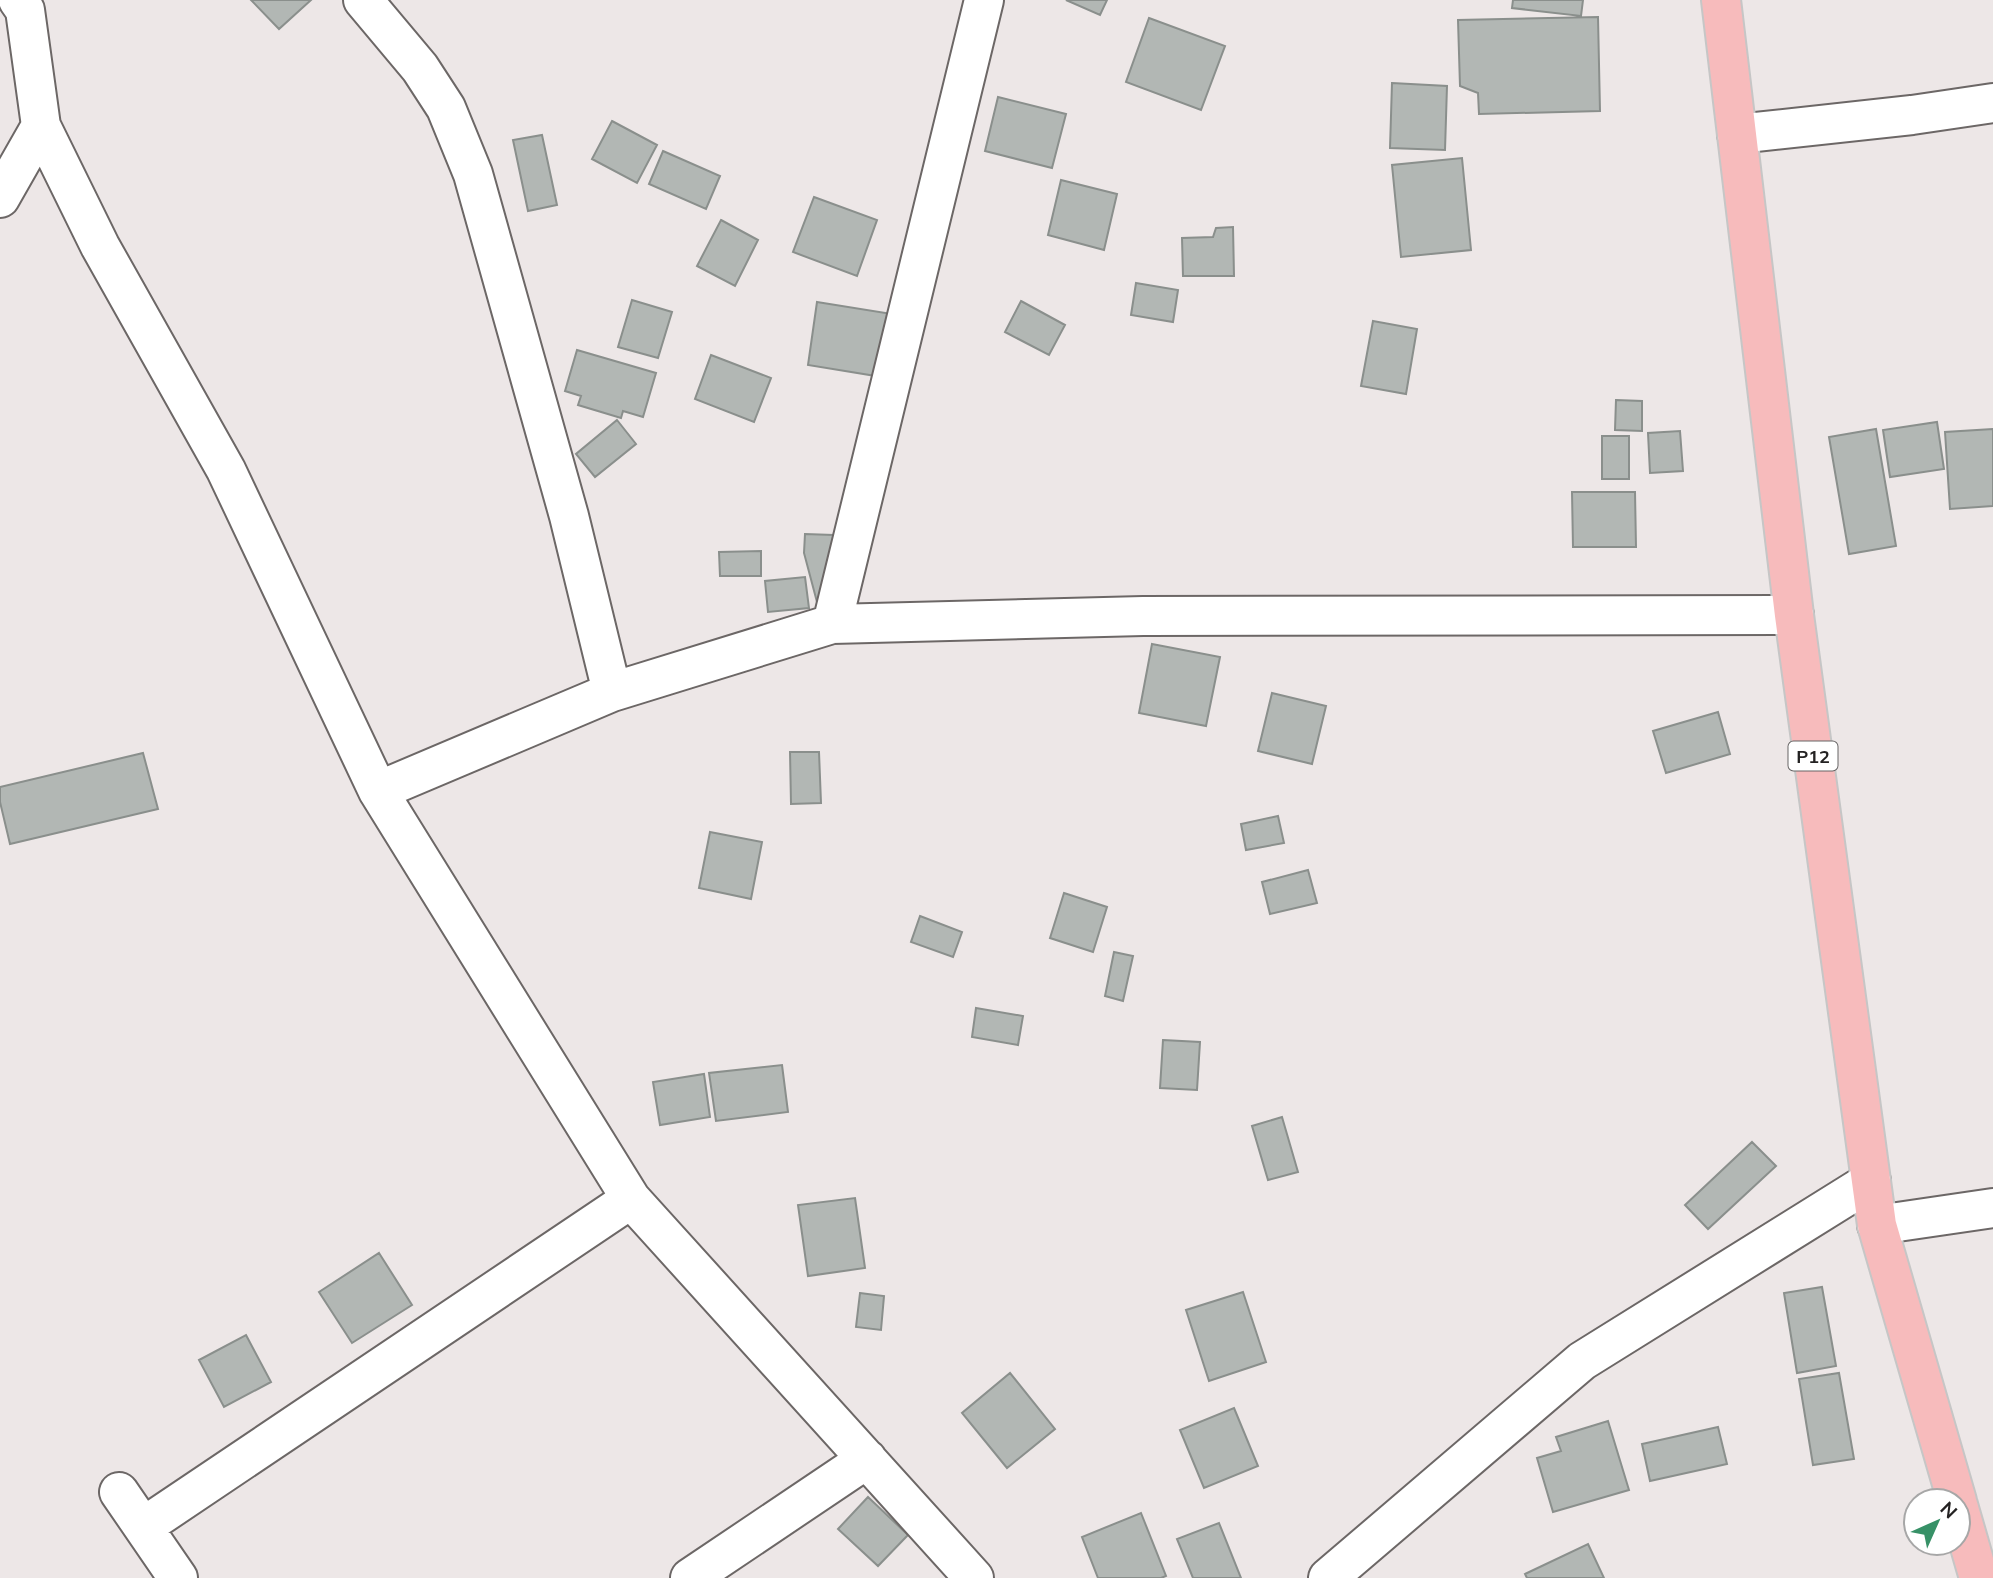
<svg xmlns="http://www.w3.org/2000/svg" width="1993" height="1578" font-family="Mulish,sans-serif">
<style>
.building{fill:#b2b7b4;stroke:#8a8f8c;stroke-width:2}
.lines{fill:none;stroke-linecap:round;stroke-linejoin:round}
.street-casing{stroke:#6c6766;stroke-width:42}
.primary-casing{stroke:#c6c6c6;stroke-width:42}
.street{stroke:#fff;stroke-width:38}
.primary{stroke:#f7bbbc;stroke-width:38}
.labels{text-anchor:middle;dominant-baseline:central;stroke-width:5;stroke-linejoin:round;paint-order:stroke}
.shield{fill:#fff;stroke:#666464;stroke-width:2}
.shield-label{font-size:18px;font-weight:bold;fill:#242222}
</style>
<rect width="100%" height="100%" fill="#ede7e7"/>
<path class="building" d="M251,0H311L279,29Z
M1066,0H1107L1100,15Z
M1513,0H1583L1581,16L1512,8Z
M1598,17L1600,111L1479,114L1478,93L1460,86L1458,20Z
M1149,18L1225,46L1201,110L1126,82Z
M1392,83L1447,86L1445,150L1390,148Z
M998,97L1066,114L1052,168L985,151Z
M612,121L657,145L637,183L592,159Z
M542,135L557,205L528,211L513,140Z
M663,151L720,176L706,209L649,184Z
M1462,158L1471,250L1401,257L1392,165Z
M1061,180L1117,194L1104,250L1048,235Z
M814,197L877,220L857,276L793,252Z
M721,220L758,240L735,286L697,266Z
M1233,227L1234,276H1183L1182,238L1213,237L1216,228Z
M1136,283L1178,290L1173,322L1131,315Z
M632,300L672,312L658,358L618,347Z
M1021,301L1065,325L1049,355L1005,332Z
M817,302L892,314L882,377L808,365Z
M1373,321L1417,329L1406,394L1361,386Z
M577,350L656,373L643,417L623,411L621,418L578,405L581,396L565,391Z
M711,355L771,378L754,422L695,399Z
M1616,400L1642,401V431L1615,430Z
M617,420L636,444L595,477L576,454Z
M1937,422L1944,469L1890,477L1883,430Z
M1876,429L1896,546L1849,554L1829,437Z
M1993,429V506L1950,509L1945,432Z
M1680,431L1683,471L1650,473L1648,433Z
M1602,436H1629V479H1602Z
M1572,492H1635L1636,547H1573Z
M805,534L833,535L832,602H817L804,553Z
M761,551V576H720L719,552Z
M805,577L809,608L768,612L765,581Z
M1152,644L1220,657L1206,726L1139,713Z
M1272,693L1326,706L1312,764L1258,751Z
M1718,712L1730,754L1666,773L1653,731Z
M790,752H819L821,803L791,804Z
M143,753L158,809L10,844L0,802V787Z
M1278,816L1284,843L1246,850L1241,824Z
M710,832L762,842L751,899L699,888Z
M1308,870L1317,903L1270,914L1262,882Z
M1064,893L1107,907L1093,952L1050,938Z
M920,916L962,932L953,957L911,942Z
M1114,952L1133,956L1123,1001L1105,996Z
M976,1008L1023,1016L1018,1045L972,1037Z
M1163,1040L1200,1042L1197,1090L1160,1088Z
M782,1065L788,1112L716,1121L709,1073Z
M704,1074L710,1117L660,1125L653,1082Z
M1282,1117L1298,1172L1268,1180L1252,1126Z
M1752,1142L1776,1166L1708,1229L1685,1205Z
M855,1198L865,1268L808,1276L798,1205Z
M379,1253L412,1305L352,1343L319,1292Z
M1822,1287L1836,1366L1797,1373L1784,1293Z
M1243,1292L1266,1362L1209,1381L1186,1310Z
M860,1293L884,1296L881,1330L856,1327Z
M246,1335L271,1382L224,1407L199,1360Z
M1010,1373L1055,1429L1007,1468L962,1413Z
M1839,1373L1854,1459L1813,1465L1799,1379Z
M1234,1408L1258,1466L1204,1488L1180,1430Z
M1608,1421L1629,1490L1553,1512L1537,1458L1561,1451L1556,1437Z
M1718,1427L1727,1464L1650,1481L1642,1444Z
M868,1497L908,1535L878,1566L838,1529Z
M1141,1513L1166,1576L1161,1578H1098L1082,1537Z
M1219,1523L1241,1578H1193L1177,1539Z
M1588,1544L1604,1578H1527L1525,1574Z"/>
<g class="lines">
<defs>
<path id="street" d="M18,0L25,10L41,126L100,246L226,470L378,791L631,1199L974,1578
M363,0L420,68L446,108L473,174L569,516L612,692
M1737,134L1912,115L1993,103
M0,198L41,126
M832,624L984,0
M378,791L612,692L832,624L1143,616L1794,615
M1877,1225L1993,1208
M119,1492L178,1578
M143,1527L631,1199
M690,1578L867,1459
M1328,1578L1582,1361L1871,1181"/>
<path id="primary" d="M1721,0L1794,615L1877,1225L1957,1501
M1958,1505L1979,1578"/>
</defs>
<use href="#street" class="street-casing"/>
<use href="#primary" class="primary-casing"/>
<use href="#street" class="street"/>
<use href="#primary" class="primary"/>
</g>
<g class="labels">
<rect class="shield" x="1788.5" y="741.5" width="49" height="29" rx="5"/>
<g class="shield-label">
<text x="1813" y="756">P12</text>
</g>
</g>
<g transform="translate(1937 1522) rotate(45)"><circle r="33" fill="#ffffff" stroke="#a7a7a7" stroke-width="2"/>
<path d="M0-5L12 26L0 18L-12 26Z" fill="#379167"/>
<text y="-10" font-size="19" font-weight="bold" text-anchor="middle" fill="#242222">N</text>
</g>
</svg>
